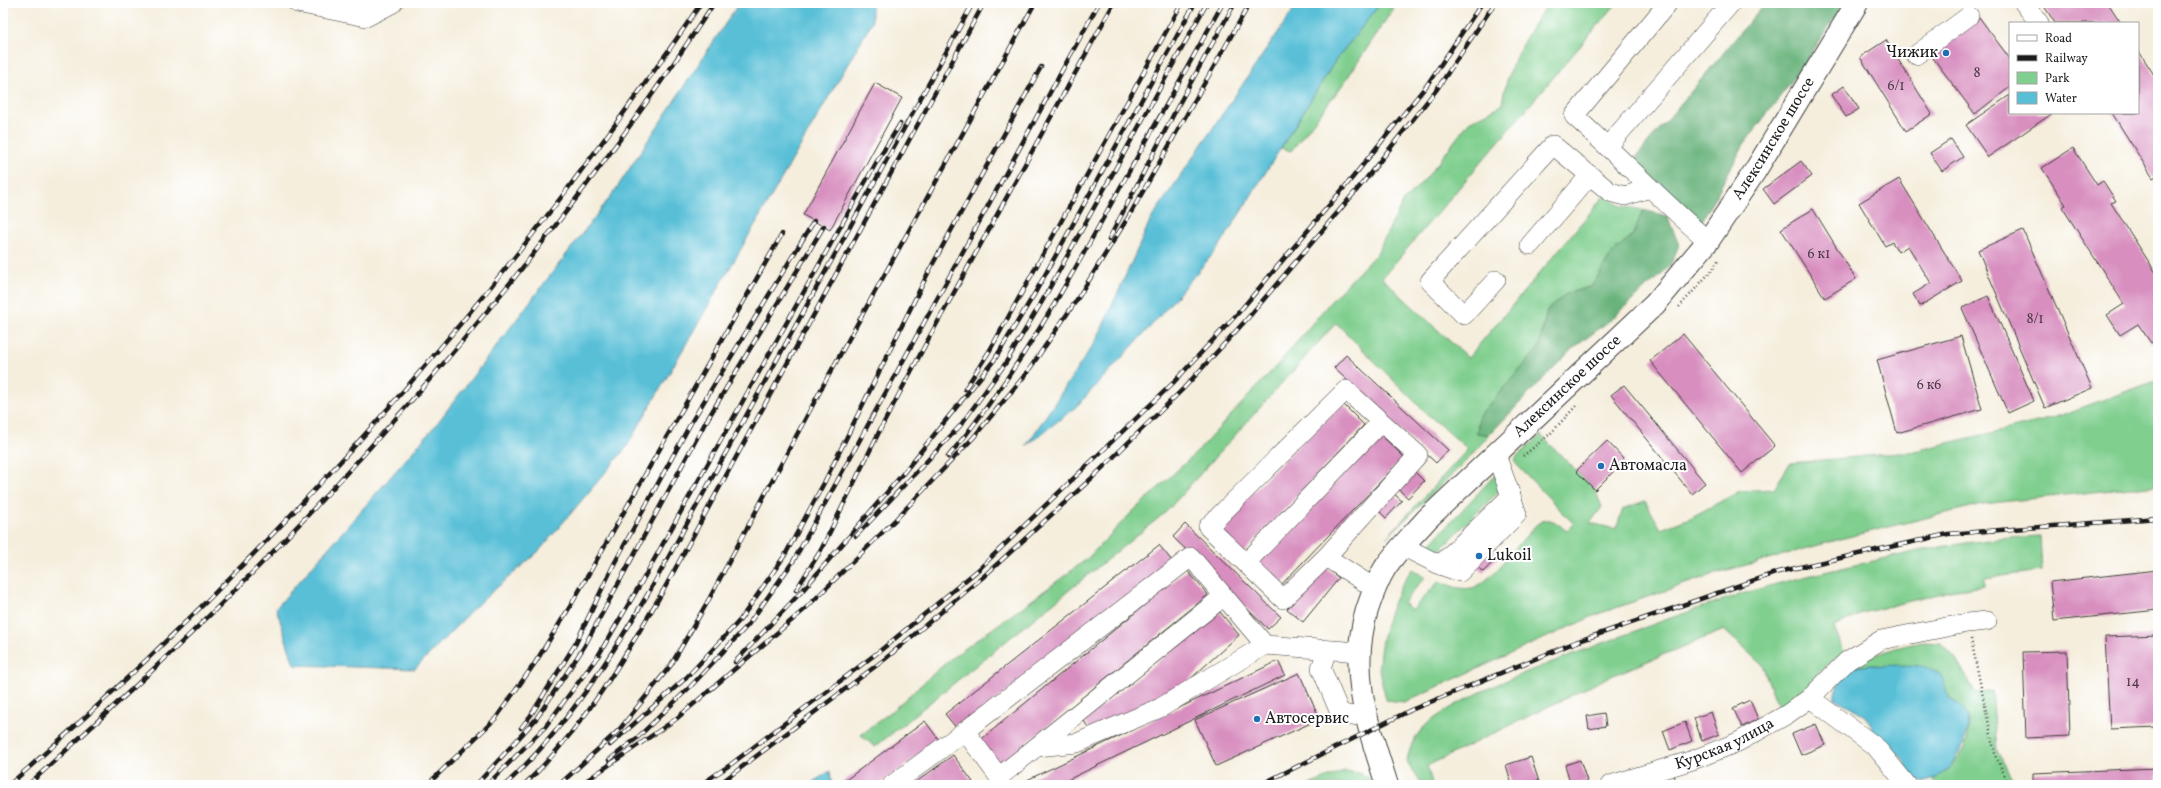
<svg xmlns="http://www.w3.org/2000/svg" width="2161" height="788" font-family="Vollkorn,serif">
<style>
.green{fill:#80cf8f;stroke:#4e7656}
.forest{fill:#68b27a;stroke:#42674b}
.water{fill:#59bfd7;stroke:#3a6e7a}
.building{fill:#d88fc0}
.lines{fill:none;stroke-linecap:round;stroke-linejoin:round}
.minor-casing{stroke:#3d3c39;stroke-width:20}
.major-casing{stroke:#3d3c39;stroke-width:24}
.path{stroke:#3d3c39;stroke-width:2.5;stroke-dasharray:1 3;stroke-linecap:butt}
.minor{stroke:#fff;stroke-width:19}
.major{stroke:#fff;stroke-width:22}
.rail-casing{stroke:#1c1c1c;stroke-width:4.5}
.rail{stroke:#fff;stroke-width:3;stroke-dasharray:9;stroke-linecap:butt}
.poi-dot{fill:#1f6fb2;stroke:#fff;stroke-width:1.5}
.labels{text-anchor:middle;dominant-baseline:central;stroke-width:4;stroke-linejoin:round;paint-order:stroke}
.number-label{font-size:14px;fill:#4b3945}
.poi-label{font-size:16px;fill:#1c1c1c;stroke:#fff;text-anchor:start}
.street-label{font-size:16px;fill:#1c1c1c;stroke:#fff}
</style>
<rect width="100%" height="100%" fill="#fff"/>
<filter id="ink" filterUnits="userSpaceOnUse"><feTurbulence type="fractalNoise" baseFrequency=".025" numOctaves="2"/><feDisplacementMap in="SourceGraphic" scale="8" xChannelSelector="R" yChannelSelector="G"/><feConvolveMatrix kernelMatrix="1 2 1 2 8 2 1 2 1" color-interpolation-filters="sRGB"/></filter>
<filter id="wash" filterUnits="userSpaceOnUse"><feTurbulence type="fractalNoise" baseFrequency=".012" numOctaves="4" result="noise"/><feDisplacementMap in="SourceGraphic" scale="16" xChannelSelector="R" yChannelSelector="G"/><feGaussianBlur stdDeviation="0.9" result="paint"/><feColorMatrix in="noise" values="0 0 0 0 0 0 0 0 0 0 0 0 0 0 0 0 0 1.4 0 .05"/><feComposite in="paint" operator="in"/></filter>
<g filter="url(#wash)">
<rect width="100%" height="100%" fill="#f5eedd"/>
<path class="green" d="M1381,3H1397L1344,83L1291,151L1281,148L1335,61Z
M1548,3H1617L1382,278L1468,358L1604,196L1621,206L1643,210L1633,235L1613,252L1592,286L1566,294L1547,310L1539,348L1479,416L1477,433L1489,435L1466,461L1386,538L1468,449L1425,412L1336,323L1166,512L875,747L861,735L894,709L950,659L1024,606L1087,559L1130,514L1196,453L1280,362L1331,301L1377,253L1403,202L1428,176L1469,122L1502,105C1506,68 1527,33 1548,3Z
M2158,380V485L1983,504L1848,537L1717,573L1598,614L1404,702L1386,700C1384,689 1379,676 1379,664C1381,631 1393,596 1412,569L1425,577L1403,603L1412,610L1439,581C1450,586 1460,590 1472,588C1491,583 1515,547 1529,533C1533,527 1541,519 1549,520C1555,520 1562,528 1567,531L1574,524L1515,463L1516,457L1541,435L1595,490L1602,507L1590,523L1616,529L1623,509L1645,501L1661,529L1690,518L1740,491L1774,489L1790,463L1910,452L2050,419Z
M1496,474L1500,490L1437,553L1429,545Z
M2040,536L2042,571L1984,578V586L1950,591L1859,614L1834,627L1844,652L1817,673L1805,692L1779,709L1762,665L1724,630L1611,676L1427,766L1432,783L1421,782L1413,773L1407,761C1409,748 1416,734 1426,725C1460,697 1521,674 1563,658C1622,636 1681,613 1742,594C1793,578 1847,567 1900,555C1946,545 1993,538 2040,536Z
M1923,642L1941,643L1956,659L1976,694L1992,691L1997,751L2016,785H1940L1933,780C1965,760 1986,722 1948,696L1945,685L1930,669L1872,665L1854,667C1874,653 1899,646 1923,642Z
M1344,771L1359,773L1371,779L1373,785H1309Z"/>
<path class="forest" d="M1765,3H1844L1804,65L1744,144L1702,221L1692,217L1633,161Z
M1643,210L1667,216L1679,245L1670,266L1613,318L1571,350L1489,435L1477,433L1479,416L1539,348L1547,310L1566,294L1592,286L1613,252L1633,235Z"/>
<path class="water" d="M739,3H872V22L626,448L539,551L476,606L415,669L294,665L276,608L435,426L614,192Z
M1298,3H1381L1335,61L1219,247L1151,326L1077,406L1026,446L1097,339L1151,219Z
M1872,665C1892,667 1919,661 1938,672C1945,677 1943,687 1947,694C1952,703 1964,705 1967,716C1974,739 1942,788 1920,781C1908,776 1909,768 1902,758C1896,752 1888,749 1883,743C1875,735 1871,724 1864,715C1859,709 1844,705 1835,698C1833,687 1846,675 1854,667Z
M830,771L832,785H808Z"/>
<g id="blocks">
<path class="building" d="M2042,3H2108L2121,23H2055Z
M1979,17L2010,59V87L1975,114L1930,54Z
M1886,40L1932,114L1906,131L1860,57Z
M2138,50L2158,81V175L2153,178L2112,113H2138Z
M875,83L902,98L830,230L803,215Z
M1844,86L1859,109L1846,117L1831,95Z
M2010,95V113H2053L1988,157L1966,125Z
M1951,139L1963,157L1942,171L1930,153Z
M2073,148L2097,185L2103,181L2116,201L2111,203L2158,276V338L2151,343L2138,324L2120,335L2107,315L2124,304L2062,207L2066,205L2042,168Z
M1801,161L1812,176L1774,204L1763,189Z
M1899,179L1962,281L1920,306L1913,294L1931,283L1908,246L1898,252L1892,242L1885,246L1859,203Z
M1813,209L1856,279L1825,298L1781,229Z
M2023,230L2092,388L2045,408L1978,250Z
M1988,296L2034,401L2008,413L1962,308Z
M1683,334L1775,446L1742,473L1650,361Z
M1961,336L1982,409L1897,433L1877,360Z
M1346,355L1448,450L1436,463L1334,368Z
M1624,385L1705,483L1692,494L1611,395Z
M1341,402L1364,425L1242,554L1217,529Z
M1381,435L1404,457L1279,587L1256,564Z
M1607,441L1625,460L1595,490L1576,471Z
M1414,471L1424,481L1408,498L1398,489Z
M1392,492L1402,501L1386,518L1376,508Z
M1185,524L1281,617L1268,629L1173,537Z
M1471,531L1499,556L1483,572L1456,547Z
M1159,545L1172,561L958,730L945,714Z
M1323,565L1339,578L1303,622L1287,609Z
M1187,570L1208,595L998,766L978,742Z
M2158,570V610L2054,621L2050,582Z
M1220,612L1239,635L1176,692L1091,732L1084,721Z
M2158,635V727L2110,729L2105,637Z
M2067,651L2070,736L2026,738L2023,652Z
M1278,661L1285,675L1057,785H1029L1027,780Z
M1299,673L1320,719L1216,766L1195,720Z
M1750,700L1758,719L1742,727L1733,708Z
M1711,712L1719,734L1702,741L1694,718Z
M1604,713L1606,726L1589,729L1587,716Z
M925,721L939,740L879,785H839Z
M1685,722L1692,741L1670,750L1663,731Z
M1816,724L1825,745L1801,755L1792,734Z
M953,755L973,782L969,785H912Z
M1531,757L1540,785H1512L1506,765Z
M1580,760L1587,781L1571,785L1565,765Z
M2158,768V785H2033V773Z
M1674,775L1677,785H1658L1656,780Z"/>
</g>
</g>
<g filter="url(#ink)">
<use href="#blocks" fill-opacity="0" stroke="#3d3c39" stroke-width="1"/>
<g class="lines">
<defs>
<g id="minor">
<path d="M297,3L366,17L393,3"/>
<path d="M1668,3L1574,116C1620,157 1662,201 1708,241"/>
<path d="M2024,3L2039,23"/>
<path d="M1916,55L1969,16"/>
<path d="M1608,146L1731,3"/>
<path d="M1530,245L1590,175"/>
<path d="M1496,280L1464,315L1430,281L1553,145L1610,192L1625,196L1650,188"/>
<path d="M1402,546L1440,565L1511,496L1496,455"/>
<path d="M1326,557L1283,599L1208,527L1346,390L1418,455L1326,557L1374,588"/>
<path d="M1246,563L1381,422"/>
<path d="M1440,565L1460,572L1517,514L1511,496"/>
<path d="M1224,596L999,777L965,731L1191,557L1265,645L1359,652"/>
<path d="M1327,650L1321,668L1340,713L1352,716L1364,713"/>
<path d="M1810,698L1876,747L1907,785"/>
<path d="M1037,747L1077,743L1160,708L1265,645"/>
<path d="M892,785L965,731"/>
<path id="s1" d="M1610,785L1693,760L1738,742L1786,715L1810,698L1847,661L1881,640L1967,623L1987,621"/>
</g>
<g id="major">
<path id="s2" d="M1387,785C1368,725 1348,673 1367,610C1372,595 1377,581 1385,568C1397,550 1413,535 1427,519L1655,304L1708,241L1755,171L1857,3"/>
</g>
</defs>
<use href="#minor" class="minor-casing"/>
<use href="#major" class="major-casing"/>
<path class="path" d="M1679,307L1713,269L1719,259
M1523,456L1550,434L1576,406
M1971,639L1995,754L2009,785"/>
<use href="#minor" class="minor"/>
<use href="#major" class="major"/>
<defs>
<path id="rail" d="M1109,239L1180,102L1235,3
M965,389L990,350L1182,3
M948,457C1013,379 1063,292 1111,204C1149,137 1186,70 1223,3
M856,536L960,426L1005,364L1044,298L1207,3
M796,590L821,550L881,428L930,336L1114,3
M735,662L803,590L901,476L995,359L1035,293L1195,3
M521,728L531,715L576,643L614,564L692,421L814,221
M610,745L687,677L740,620L785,555L824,483L930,269L1041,67
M609,760L637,738L691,686L748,625L794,560L1099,3
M9,785C215,606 401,408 566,191C612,129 658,68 701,3
M28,785C117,704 206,622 289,535C445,371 590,193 714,3
M427,785L496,718L535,663L571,605L782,234
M476,785L536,719L584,647L704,425L824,226
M487,785L545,727L598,656L641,583L876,163L900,124
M505,785C566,729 610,658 652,587L973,3
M524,785C582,730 623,660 663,591L984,3
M559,785L619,730L671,665L708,601L825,382L1035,3
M580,785L676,719L805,609L895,520L973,438L1026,374L1076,301L1129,216L1250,3
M700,785L730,765L881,650L978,570L1173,383L1239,312L1353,177L1427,85L1482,3
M718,785L885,659L983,577L1093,477L1183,389L1247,319L1361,185L1437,89L1495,3
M1260,785L1411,710L1576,642L1778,572L1948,534L2158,518"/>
</defs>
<use href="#rail" class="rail-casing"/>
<use href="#rail" class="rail"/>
</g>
</g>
<g class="poi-dot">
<circle cx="1946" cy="53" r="4"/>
<circle cx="1601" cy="466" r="4"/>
<circle cx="1479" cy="556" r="4"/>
<circle cx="1257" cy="719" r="4"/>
</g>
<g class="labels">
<g class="number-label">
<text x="1977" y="73">8</text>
<text x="1896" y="86">6/1</text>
<text x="1819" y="254">6 к1</text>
<text x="2035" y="319">8/1</text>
<text x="1929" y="385">6 к6</text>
<text x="2133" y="682">14</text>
</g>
<g class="poi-label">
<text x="1938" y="53" text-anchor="end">Чижик</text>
<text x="1609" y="466">Автомасла</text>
<text x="1487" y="556">Lukoil</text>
<text x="1265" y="719">Автосервис</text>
</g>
<g class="street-label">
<text stroke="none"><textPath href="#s2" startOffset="807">Алексинское шоссе</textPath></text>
<text stroke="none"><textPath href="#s2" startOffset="483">Алексинское шоссе</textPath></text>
<text stroke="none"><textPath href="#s1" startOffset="122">Курская улица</textPath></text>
</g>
</g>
<rect width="2161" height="788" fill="none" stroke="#fff" stroke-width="16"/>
<rect x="2009" y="22" width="130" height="92" fill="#ffffff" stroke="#a4a4a4"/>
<rect x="2017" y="35" width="20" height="6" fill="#ffffff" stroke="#a4a4a4"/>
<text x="2045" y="42" font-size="12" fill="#1c1c1c">Road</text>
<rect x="2017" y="55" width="20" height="6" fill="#1c1c1c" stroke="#a4a4a4"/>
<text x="2045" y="62" font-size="12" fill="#1c1c1c">Railway</text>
<rect x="2017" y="72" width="20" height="12" fill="#80cf8f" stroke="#a4a4a4"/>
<text x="2045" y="82" font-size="12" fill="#1c1c1c">Park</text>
<rect x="2017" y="92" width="20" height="12" fill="#59bfd7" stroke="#a4a4a4"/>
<text x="2045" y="102" font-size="12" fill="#1c1c1c">Water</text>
</svg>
